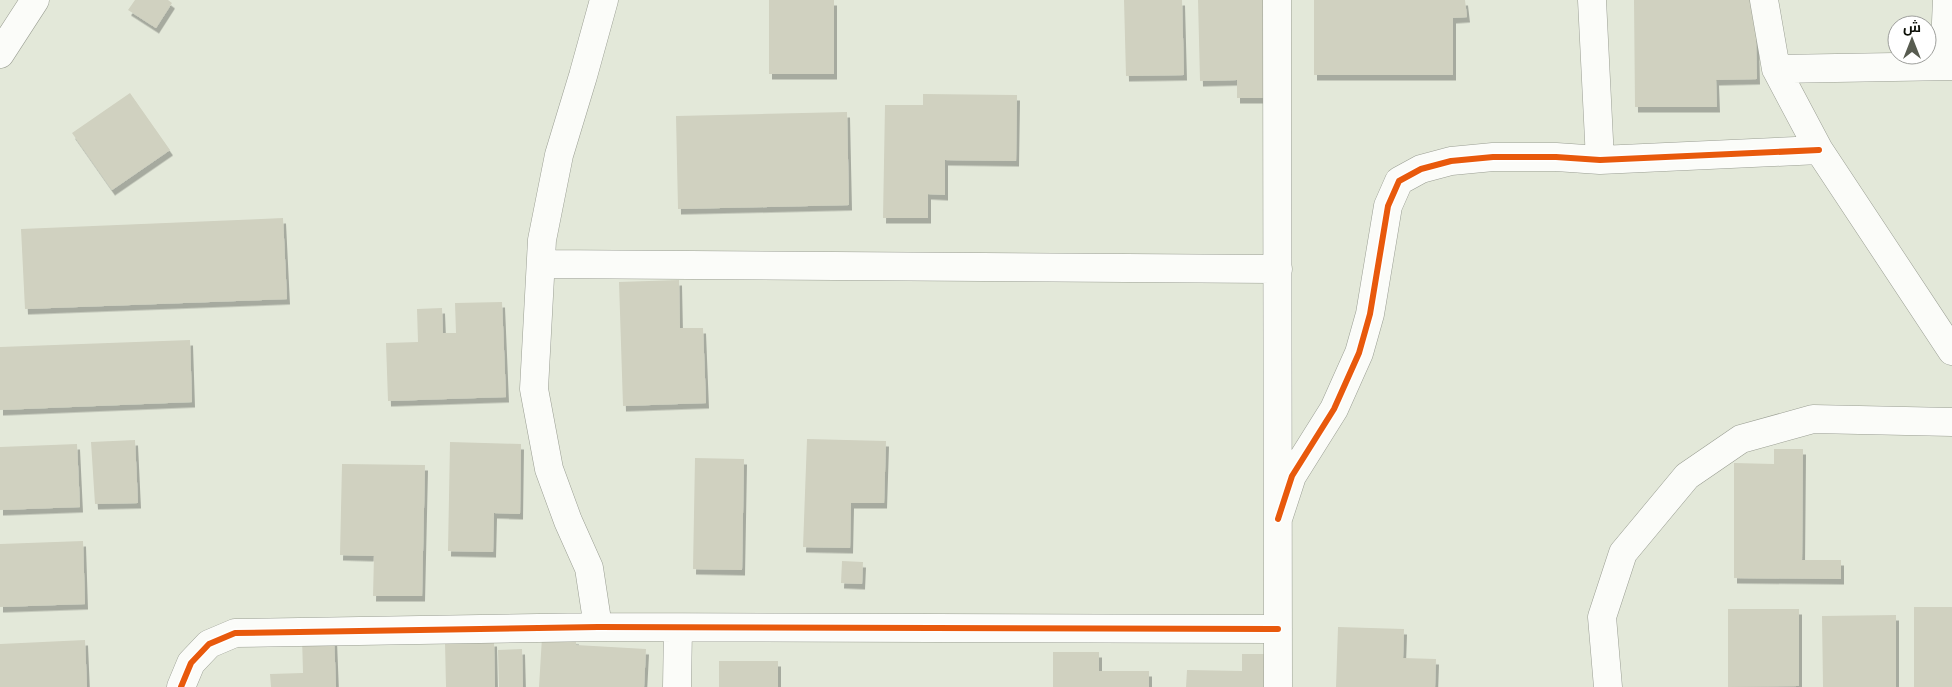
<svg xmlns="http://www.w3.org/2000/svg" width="1952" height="687" font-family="'Work Sans',Cairo,sans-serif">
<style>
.building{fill:#d0d1c0;filter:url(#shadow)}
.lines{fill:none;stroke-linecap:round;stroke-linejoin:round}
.minor-casing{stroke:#9a9e93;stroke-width:29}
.minor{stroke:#fbfcf9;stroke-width:28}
.cycleway-casing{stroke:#fff;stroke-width:9}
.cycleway{stroke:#e8590c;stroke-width:6}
</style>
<defs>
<filter id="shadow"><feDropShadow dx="3" dy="5.5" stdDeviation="0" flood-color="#0004"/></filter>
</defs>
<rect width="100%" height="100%" fill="#e3e8d9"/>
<path class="building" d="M135,0H168L172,3L156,28L128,10Z
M769,0H834V74H769Z
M1124,0H1182L1184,75L1126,76Z
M1198,0H1264L1267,98H1237V80L1200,81Z
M1314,0H1465L1467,17L1453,18V75H1314Z
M1634,0H1755L1757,79L1716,80L1717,107H1635Z
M130,93L170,150L112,190L72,133Z
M923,94L1017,95L1016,161L945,160V195L928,194V218H883L885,105H923Z
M847,112L849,205L678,209L676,116Z
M283,218L287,299L25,309L21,229Z
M679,280L680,328H703L706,403L623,406L619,282Z
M502,302L506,397L388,401L386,343L418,342L417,309L442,308L443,333H456L455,303Z
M190,340L192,402L0,410V347Z
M807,439L886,441L884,503H851L850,548L803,547Z
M135,440L138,503L95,504L91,442Z
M450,442L521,444L520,514L494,513L493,552L448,551Z
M77,444L80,507L0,510V447Z
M1774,449H1803L1802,560H1841V579L1734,578V463L1774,464Z
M695,458L744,459L742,570L693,569Z
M342,464L425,465L422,596H373L374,556L340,555Z
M83,541L85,604L0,607V544Z
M842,561L863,562L862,584L841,583Z
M1914,607H1952V687H1914Z
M1728,609H1799V686L1728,687Z
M1896,615V687H1823L1822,616Z
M1338,627L1404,629L1403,658L1436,659L1435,687H1336Z
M334,636L336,687H271L270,674L303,673L302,637Z
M542,637L576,639V645L646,649L644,687H539Z
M85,640L87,687H0V644Z
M494,641L495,687H446L445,642Z
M522,649L523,687H499L498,650Z
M1053,652H1099V671H1149V687H1053Z
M1242,654H1269L1268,687H1186L1187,670L1242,671Z
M719,661H778V687H719Z"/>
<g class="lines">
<defs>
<path id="minor" d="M1277,0L1278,687
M1592,0L1600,160
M1764,0L1776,69L1819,150L1952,351
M0,54L35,0
M1944,66L1947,0
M1776,69L1952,66
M541,264L1278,269
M1278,519L1292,476L1334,409L1359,353L1370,314L1388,206L1399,181L1421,169L1451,161L1493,157H1556L1600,160L1819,150
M598,627L589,568L568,521L549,469L534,389L542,240L559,155L583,76L604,0
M181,687L191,663L209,644L235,633L598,627L1278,629
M677,687L678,628
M1608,687L1602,617L1623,553L1687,476L1741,439L1813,419L1952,422"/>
</defs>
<use href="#minor" class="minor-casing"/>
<use href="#minor" class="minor"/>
<defs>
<path id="cycleway" d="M1278,519L1292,476L1334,409L1359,353L1370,314L1388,206L1399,181L1421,169L1451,161L1493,157H1556L1600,160L1819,150
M181,687L191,663L209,644L235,633L598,627L1278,629"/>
</defs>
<use href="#cycleway" class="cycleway-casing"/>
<use href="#cycleway" class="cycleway"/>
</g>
<g transform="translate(1912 40)"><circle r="24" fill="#ffffff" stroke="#9e9f9c"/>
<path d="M0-4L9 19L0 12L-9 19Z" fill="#585c50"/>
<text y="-8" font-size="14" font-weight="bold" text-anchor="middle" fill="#0d1007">ش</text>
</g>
</svg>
